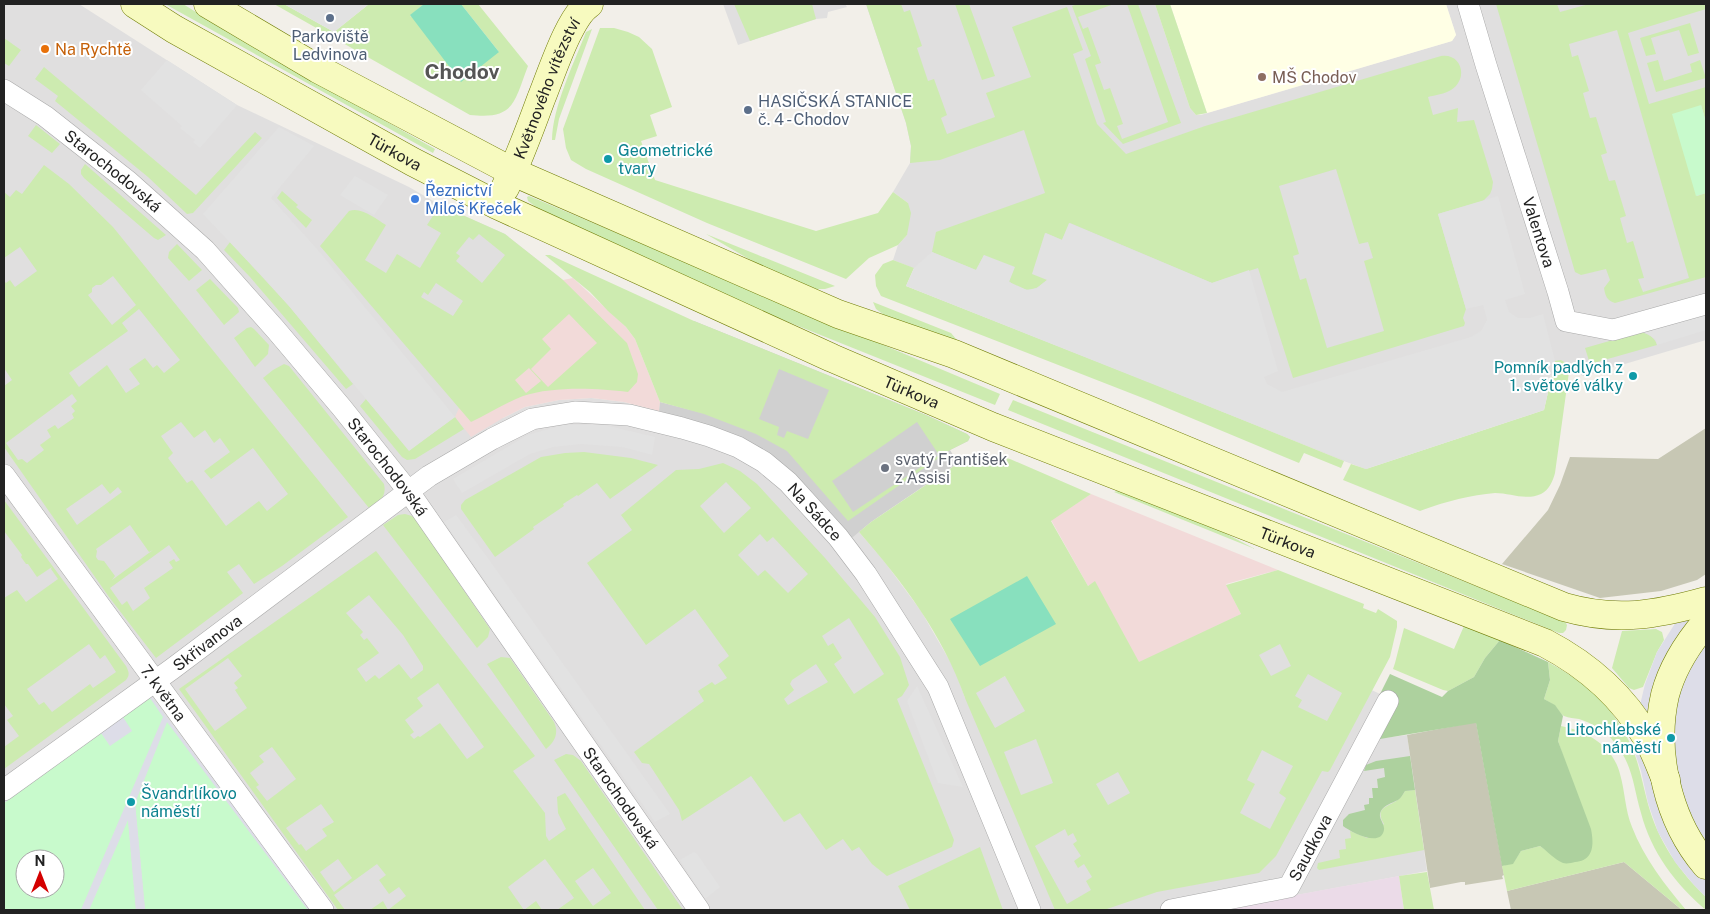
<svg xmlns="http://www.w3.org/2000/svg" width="1710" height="914" font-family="'Public Sans',sans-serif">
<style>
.residential{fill:#e0dfdf;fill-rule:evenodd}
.commercial{fill:#f2dad9}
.industrial{fill:#ebdbe8}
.education{fill:#ffffe5}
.religious{fill:#d0d0d0}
.construction{fill:#c7c7b4}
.grass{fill:#cdebb0;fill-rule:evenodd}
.forest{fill:#add19e}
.park{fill:#c8facc;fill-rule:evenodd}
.pitch{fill:#88e0be}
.parking{fill:#e2e2e2}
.plaza{fill:#dddde8}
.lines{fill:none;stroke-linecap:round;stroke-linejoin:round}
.street-casing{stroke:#a9a9a9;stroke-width:22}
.secondary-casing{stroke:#707d05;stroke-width:29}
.street{stroke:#fff;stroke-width:21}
.secondary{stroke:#f7fabf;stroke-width:28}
.service-dot{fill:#5c6f8a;stroke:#fff;stroke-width:2}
.food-dot{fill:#e8710a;stroke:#fff;stroke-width:2}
.education-dot{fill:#8d6e63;stroke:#fff;stroke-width:2}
.culture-dot{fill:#0f9aa8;stroke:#fff;stroke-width:2}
.shop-dot{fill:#3f7fe0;stroke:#fff;stroke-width:2}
.worship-dot{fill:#6b7280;stroke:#fff;stroke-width:2}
.labels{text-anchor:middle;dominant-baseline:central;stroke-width:4;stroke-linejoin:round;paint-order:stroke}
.service-label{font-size:16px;fill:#4e5e75;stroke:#fff}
.food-label{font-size:16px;fill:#c56008;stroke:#fff;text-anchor:start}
.education-label{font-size:16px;fill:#785e54;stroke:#fff;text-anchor:start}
.street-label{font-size:16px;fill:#222;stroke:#fff}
.culture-label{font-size:16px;fill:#0d838f;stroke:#fff;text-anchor:start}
.shop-label{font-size:16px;fill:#366cbe;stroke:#fff;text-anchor:start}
.worship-label{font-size:16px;fill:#5b616d;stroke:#fff;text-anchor:start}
.district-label{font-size:21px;font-weight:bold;fill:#555;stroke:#fff}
</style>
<rect width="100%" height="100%" fill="#f2efe9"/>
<path class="residential" d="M4,4H79L237,105L409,187L440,205L505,234L563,280L503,418L525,407L559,400L592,398L624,402L659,411L725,431L852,538L859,532L884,561L921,611L955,670L965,698L1005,676L1139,663L1241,614L1365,687L1391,699L1375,739L1407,735L1427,871L1215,910H4ZM25,859H55V889H25Z
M723,4H845L847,7L828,12L827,18L816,19L738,45Z
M866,4H1155L1190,108L1196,115H1201L1452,41L1456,35L1446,4H1706V340L1584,376L1569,372L1568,366L1366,469L1344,461L1149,382L913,268L893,260L898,245L907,235L908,203L893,192L910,163L911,146L906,123Z"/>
<path class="commercial" d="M573,278L626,327L635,339L660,402L659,411L624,402L592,398L559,400L525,407L503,418L471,437L455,417L459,408L563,280Z
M1091,494L1278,570L1226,584L1241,614L1139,663L1095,582L1088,586L1051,520Z"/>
<path class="industrial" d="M1399,876L1404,910H1215Z"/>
<path class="education" d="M1170,4H1446L1456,35L1452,41L1207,113Z"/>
<path class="religious" d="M694,321L926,415L967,434L970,437L968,441L950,450L958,463L871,522L852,538L725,431L659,411L660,402L703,413Z"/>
<path class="construction" d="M1706,428V574L1697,580L1661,591L1600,598L1502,564L1548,510L1560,485L1570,457L1658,459Z
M1476,722L1504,875L1502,876L1503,879L1465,885V882H1461L1430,888L1407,735Z
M1624,862L1682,910H1511L1507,891Z"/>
<path class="grass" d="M165,4H183L233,35L435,149L433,153Z
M274,4H284L334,32L369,4H424L410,16L499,52L461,4H478L528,66C514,102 515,120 470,115Z
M734,4H812L816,19L750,41Z
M866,4H901L904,12L910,10L922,46L917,48L928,81L934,79L947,115L941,118L947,134L995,117L986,93L1031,77L1012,27L1067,7L1083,50L1073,54L1097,124L1126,154L1205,126L1441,56C1463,53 1468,80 1451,90C1445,94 1435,95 1428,97L1433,115L1458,108L1457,122L1474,120L1493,182L1492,189L1490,194L1483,201L1438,214L1466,309L1463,318L1465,323L1464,326L1293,378L1258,268L1212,283L1070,223L1062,240L1046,233L1047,280C1044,282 1041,285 1038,287C1018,299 996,268 984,255L976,270L932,252L936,232L1045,193L1024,130L940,160L910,163L911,146L906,123ZM1336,169L1359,244L1368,242L1373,258L1364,261L1384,331L1327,348L1306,278L1300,280L1293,256L1299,254L1279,186Z
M955,4H969L995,76L982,80Z
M1078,4H1114L1078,17L1083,29L1088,27L1101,63L1095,65L1104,90L1110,88L1123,124L1117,126L1122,139L1168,122L1127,4H1138L1181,123L1123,144L1103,123L1106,122L1085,59L1091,56L1072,6Z
M1155,4H1170L1207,113L1196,115L1190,108Z
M1496,4H1557L1560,12L1589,4H1706V9L1628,33L1649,104L1706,87V122L1701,105L1697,196L1706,193V277L1615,303C1607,301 1605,295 1604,288L1610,280L1606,269L1581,275L1575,272ZM1617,30L1689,278L1643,292L1638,279L1644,278L1633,241L1627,243L1620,218L1626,216L1615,180L1609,181L1601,155L1607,153L1596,117L1590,118L1583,93L1589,91L1578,55L1572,57L1569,44Z
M1690,23L1699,53L1688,56L1679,30L1651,38L1656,54L1646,56L1640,38Z
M600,28H614L628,32L639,37L652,49L672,107L650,115L657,136L641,141L655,180L816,231L878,213L893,192L908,203L911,213L907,235L898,245L869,258L846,279L707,223L586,169L571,160L566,148L563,129Z
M592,29L559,119L555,140H552C552,108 574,63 586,32Z
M4,38L21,50L9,66L4,63Z
M1658,60L1664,81L1692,72L1690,64L1700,60L1706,78L1656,92L1647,63Z
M44,67L196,195L255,132L262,138L193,213L187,214L148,177L55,101L58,96L35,79Z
M36,125L60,144L52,153L28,136Z
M85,164L166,235L158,240L154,238L84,178L81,174V170Z
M44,165L69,184L113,227L348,517L282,566L254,584L239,564L227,572L243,593L156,658L109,597L4,447V386L12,380L4,368V281L6,283L10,280L15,287L37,271L20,247L4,258V192L10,197L16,190L22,194ZM113,276L136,305L112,325L88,295L92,292V288L96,285H101ZM139,309L180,360L164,373L157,365L153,368L145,358L129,369L140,384L126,393L107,365L79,387L69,373L128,331L122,323ZM72,394L77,401L71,406L75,411L72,414L74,418L58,429L55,425L47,430L51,437L40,445L44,450L27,463L22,459L18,460L6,443ZM181,422L194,438L205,430L214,443L220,438L230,452L204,471L211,479L253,448L288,494L267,511L259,501L226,526L192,480L187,483L168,458L173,453L161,436ZM102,484L110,494L118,487L122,492L77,525L66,509ZM130,525L149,552L153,550L112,580L115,576L104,561L98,560L96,557L97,551L96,549ZM169,545L180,560L176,562L174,559L169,562L173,568L144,588L150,598L133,611L127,601L122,605L110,588Z
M282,191L298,205L296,207L312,220L306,228L277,198Z
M529,196L1000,394L995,405L761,311L549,217L528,201L527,197Z
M440,205L505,234L563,280L627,343L638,374L637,382L628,392C597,388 553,386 523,396C505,403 488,414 471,422L320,246L349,211C361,206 376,219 386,225L365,260L386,273L397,254L420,268L441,233L427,225ZM479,234L505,255L482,283L456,261L460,256L456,253L469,237L473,240ZM436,283L463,301L453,316L421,297L424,292L428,295ZM569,314L597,343L548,387L531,369L551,349L542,339ZM529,368L541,381L526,393L515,380Z
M706,234L835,286L825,289H816L759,265Z
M230,242L289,306L353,384L346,389L250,277L224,250Z
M177,244L202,270L189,281L168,258L169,252Z
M545,255H550L694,321L926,415L967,434L970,437L968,441L950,450L848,521L787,451L756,434L704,414L660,402L635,339L626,327L608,311L590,292ZM779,369L829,390L808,439L787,431L784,438L777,435L779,427L759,419ZM917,422L939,455L853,512L832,481Z
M893,260L914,268L906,286L1149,382L1344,461L1341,468L1304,453L1299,463L1148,400L881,296L876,286L875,275L883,264Z
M210,279L238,308L239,312L224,325L196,290Z
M873,302L951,333L957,340L956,342L887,317L876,309Z
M251,327L254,329L269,345L268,354L255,367L234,338L247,328Z
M1641,332C1648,334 1655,337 1657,345L1590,364L1585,348Z
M1561,360L1566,363L1569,372L1555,473C1553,481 1549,490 1541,494C1526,501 1511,493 1495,493C1471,495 1443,502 1420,511L1343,480L1351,464L1366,469L1544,410L1555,361Z
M284,364L289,366L384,484C387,497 379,502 369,508L263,378L273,370Z
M366,399L409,450L455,417L464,429L415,459L407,460L402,457L360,406Z
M1013,400L1565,622L1567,625L1566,630L1563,633H1559L1008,410Z
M584,452L631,458L658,465L610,499L597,483L578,496L577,495L563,504L564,506L533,527L534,529L495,557L461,509V505L465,500L541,457L565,453Z
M975,456H999L1010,459L1091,494L1051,521L1088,586L1095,581L1139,662L1241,614L1226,585L1278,570L1364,604L1363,608L1376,613L1378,609L1397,621V627L1390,657L1330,770L1328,772L1322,771L1276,856L1259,873L1157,892L1104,910H1055L965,698C943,635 903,582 859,532L871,522L966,458ZM1280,644L1291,666L1271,676L1259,655ZM1308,674L1342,693L1327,721L1298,707L1302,700L1295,696ZM1005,676L1025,711L995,728L976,693ZM1036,739L1053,783L1021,795L1004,752ZM1262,750L1293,766L1279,793L1286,798L1270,829L1240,813L1255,784L1247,780ZM1118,772L1130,793L1108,805L1096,784ZM1065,829L1068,836L1073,833L1077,841L1073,844L1081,856L1074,861L1078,868L1084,864L1092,877L1086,881L1091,890L1067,904L1035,846Z
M723,463L740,471L757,484L825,558L875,617L900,657L909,685L902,696L897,699L954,840L952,847L887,876L872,864L859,847L852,851L843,839L826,850L800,813L784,822L751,776L682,821L679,810L649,764L642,763L634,752L704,701L698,691L712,682L715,685L727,678L718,665L729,656L695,609L646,645L587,563L632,530L621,515L676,470L699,469ZM726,482L751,508L724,533L700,506ZM760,534L767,542L773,537L808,574L788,593L765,570L758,576L738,555ZM849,618L884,674L854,694L834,664L842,658L833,643L828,646L822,636ZM816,664L828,682L788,705L784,699L794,690L790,684L792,680Z
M1126,488L1191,515L1255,549L1114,492Z
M4,500L126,666C129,672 130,675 126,680L4,769V747L19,736L7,720L13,716L4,704V598L17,590L26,602L58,579L51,569L52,567L37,577L28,564H26L21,557L22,555L4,531ZM89,644L100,659L105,655L116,672L93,688L90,684L52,712L44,702L39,705L27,689Z
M405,514L412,516L416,520L490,629L488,637L477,648L383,525L398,515Z
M376,551L535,756L513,771L545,813L546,836L549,841L566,829L558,813L557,797L565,793L645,910H557L574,898L545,859L508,887L524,910L536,901L542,910H370L383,901L388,910L406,896L399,887L389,894L379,880L386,875L377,864L334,895L345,910H338L179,689ZM369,595L403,635L423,666V670L411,679L399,664L379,679L375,675L366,682L357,669L379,653L367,638L364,640L360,635L363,632L346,613ZM228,658L242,676L234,683L238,688L235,690L247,708L215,731L185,689ZM438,683L484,747L467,759L440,723L420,737L418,736L414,739L410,735L414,732L405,720L423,706L417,698ZM272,747L296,779L267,801L256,787L259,785L250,773L264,762L259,756ZM321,804L334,822L322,829L327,836L306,851L301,844L299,845L286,828ZM338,859L352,878L334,892L320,872ZM593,868L611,893L593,906L575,881Z
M1464,626L1500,640L1485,658L1474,677L1448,691L1443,690L1393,669L1395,663L1404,628L1454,649Z
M1656,629L1662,632L1664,640L1657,652L1643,687L1634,690L1629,688L1612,668L1622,631Z
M501,657L510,658L554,722C559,733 555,742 546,749L487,664Z
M1548,662C1584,682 1611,704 1629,741C1639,761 1642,782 1648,804C1658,841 1679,871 1706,897V910C1676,885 1651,852 1641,813C1633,786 1633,764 1614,742C1606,731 1592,723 1579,719C1574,718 1569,718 1564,716C1560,714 1558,708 1554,705C1551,703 1547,701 1544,699L1550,680Z
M1561,726C1587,731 1613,746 1620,774C1625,791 1625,810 1632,827C1644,858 1665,885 1686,910H1682L1624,862L1507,891L1502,866L1513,863L1521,851L1540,846L1564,863V759L1558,741Z
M566,754L573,755L581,761L683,910H658L554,760Z
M1415,790L1424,850L1319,870L1317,868L1318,863L1340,858L1339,850L1346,849L1345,839L1351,838L1350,831L1367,838L1384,824C1373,806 1391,807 1400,798C1402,796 1404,793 1405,791Z
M980,847L1003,910H910L898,886Z
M1427,872L1434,910H1404L1399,876Z"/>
<path class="forest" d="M1500,640L1548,662L1550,680L1544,699L1555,705L1563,716L1558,741L1591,829C1594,844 1594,861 1575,862C1572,863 1566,864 1563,863C1555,860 1547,851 1540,846L1521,851L1513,864L1502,866L1476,723L1374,740L1394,701L1380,694L1390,674L1442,697L1448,691L1474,677L1485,658Z
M1410,756L1415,790L1405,791C1403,794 1401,798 1398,800C1392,803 1384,805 1381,811C1377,818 1385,823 1384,830C1381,848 1351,832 1343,826V820L1349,814L1365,810L1364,805L1369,804V798H1373L1372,788H1378L1377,779L1385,777L1384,768L1364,771L1366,765L1376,761Z"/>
<path class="park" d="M1701,105L1706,122V193L1696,196L1672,114Z
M150,698L164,716L81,910H4V803L102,733L131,730L122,718ZM25,859H55V889H25Z
M167,721L308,910H145L135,803Z
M128,819L136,910H89Z"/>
<path class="pitch" d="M424,4H461L499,52L461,82L410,15Z
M1027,576L1056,624L980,666L950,619Z"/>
<path class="parking" d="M284,4H369L334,32Z
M167,60L237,105L200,148L193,142L195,140L180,128L182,126L141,90Z
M279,127L314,146L271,198L317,249L455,417L409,451L289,306L260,274L203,214Z
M355,176L388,195L374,215L340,195Z
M1498,196L1525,294L1505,300L1509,312L1518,318H1530L1543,314L1555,361L1544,410L1366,469L906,286L914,268L932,252L976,270L984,255L1015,267L1009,282L1027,290L1037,288L1047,280L1032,274L1045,233L1062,240L1069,223L1212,283L1249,270L1278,371L1264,377L1267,384L1282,392L1471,337L1481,331L1487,320L1483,305L1466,309L1438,214Z
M1706,312V330L1657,345L1656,340L1648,334L1641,332Z
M563,425H604L655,437L652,455L622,447L581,444L553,447L530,454L462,493L453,479L528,435Z
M456,515L487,557L670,814L655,822L444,522Z
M917,686L963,787L938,783L907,701Z
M694,852L697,854L720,887L705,899L680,860Z"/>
<path class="plaza" d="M1706,586V897L1694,885L1675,862L1658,832L1648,803L1641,771L1635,753L1636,722L1645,684L1657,652L1686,606Z
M150,695L311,910H308L167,722L135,803L145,910H136L128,820L89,910H81L163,717L150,698L123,717L132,731L110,746L101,733L4,803V800Z"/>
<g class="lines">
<defs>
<g id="street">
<path id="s1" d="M1468,4L1486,65L1558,292L1566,321L1613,330L1706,304"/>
<path id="s2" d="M4,90L45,116L129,182L205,250L276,330L342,408L409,492L699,910"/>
<path id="s3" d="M4,475L323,910"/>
<path id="s4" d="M4,790L172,669L429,476L492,439L532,419L575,412L629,415L682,428L709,436L738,447L764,462L788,482L838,537L866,574L938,687L1030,910"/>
<path id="s5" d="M1171,910L1289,887L1388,701"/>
</g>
<g id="secondary">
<path id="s6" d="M135,4L174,29L413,162L497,205L832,358L993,427L1545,643C1587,665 1623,696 1647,738C1655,751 1660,766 1666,780"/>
<path d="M208,4L318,69L513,172L838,314L954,354L1564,607C1616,622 1656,615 1706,601"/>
<path id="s7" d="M505,188C519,159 530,129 541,99C551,75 569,17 589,4"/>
<path d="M1706,622C1688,643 1672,668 1665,695C1652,752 1668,821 1706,865"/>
</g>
</defs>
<use href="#street" class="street-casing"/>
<use href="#secondary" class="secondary-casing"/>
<use href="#street" class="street"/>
<use href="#secondary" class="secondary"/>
</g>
<g class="service-dot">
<circle cx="330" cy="18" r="5"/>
<circle cx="748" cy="110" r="5"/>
</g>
<circle class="food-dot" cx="45" cy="49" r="5"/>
<circle class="education-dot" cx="1262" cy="77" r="5"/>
<g class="culture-dot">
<circle cx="608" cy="159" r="5"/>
<circle cx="1633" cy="376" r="5"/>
<circle cx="1671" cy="738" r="5"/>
<circle cx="131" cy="802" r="5"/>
</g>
<circle class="shop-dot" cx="415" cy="199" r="5"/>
<circle class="worship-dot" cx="885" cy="468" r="5"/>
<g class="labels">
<g class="service-label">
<text x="330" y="36">Parkoviště<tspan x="330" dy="18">Ledvinova</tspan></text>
<text x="758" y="101" text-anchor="start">HASIČSKÁ STANICE<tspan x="758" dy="18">č. 4 - Chodov</tspan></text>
</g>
<g class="food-label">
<text x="55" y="49">Na Rychtě</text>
</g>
<g class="education-label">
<text x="1272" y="77">MŠ Chodov</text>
</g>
<g class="street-label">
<text stroke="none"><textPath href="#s7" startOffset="108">Květnového vítězství</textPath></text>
<text stroke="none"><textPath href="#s6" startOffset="299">Türkova</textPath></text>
<text stroke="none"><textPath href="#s2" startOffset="136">Starochodovská</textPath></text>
<text stroke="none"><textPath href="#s1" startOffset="239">Valentova</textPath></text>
<text stroke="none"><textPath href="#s6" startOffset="869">Türkova</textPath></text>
<text stroke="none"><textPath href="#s2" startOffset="541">Starochodovská</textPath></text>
<text stroke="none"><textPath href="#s4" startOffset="959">Na Sádce</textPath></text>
<text stroke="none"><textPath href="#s6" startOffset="1274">Türkova</textPath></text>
<text stroke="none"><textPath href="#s4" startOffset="251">Skřivanova</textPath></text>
<text stroke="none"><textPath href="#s3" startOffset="270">7. května</textPath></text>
<text stroke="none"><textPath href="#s2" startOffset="946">Starochodovská</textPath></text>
<text stroke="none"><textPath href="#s5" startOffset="165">Saudkova</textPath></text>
</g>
<g class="culture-label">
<text x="618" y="150">Geometrické<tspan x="618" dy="18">tvary</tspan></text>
<text x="1623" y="367" text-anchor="end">Pomník padlých z<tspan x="1623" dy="18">1. světové války</tspan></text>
<text x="1661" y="729" text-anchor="end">Litochlebské<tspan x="1661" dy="18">náměstí</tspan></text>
<text x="141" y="793">Švandrlíkovo<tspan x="141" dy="18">náměstí</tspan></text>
</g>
<g class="shop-label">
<text x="425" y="190">Řeznictví<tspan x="425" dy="18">Miloš Křeček</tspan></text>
</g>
<g class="worship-label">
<text x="895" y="459">svatý František<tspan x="895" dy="18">z Assisi</tspan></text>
</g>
<g class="district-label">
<text x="462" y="71">Chodov</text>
</g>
</g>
<rect width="1710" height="914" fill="none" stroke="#222222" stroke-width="10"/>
<g transform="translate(40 874)"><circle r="24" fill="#ffffff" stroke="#a7a7a7"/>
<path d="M0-4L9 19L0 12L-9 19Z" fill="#d40000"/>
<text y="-8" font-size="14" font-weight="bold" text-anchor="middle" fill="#222222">N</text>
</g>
</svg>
